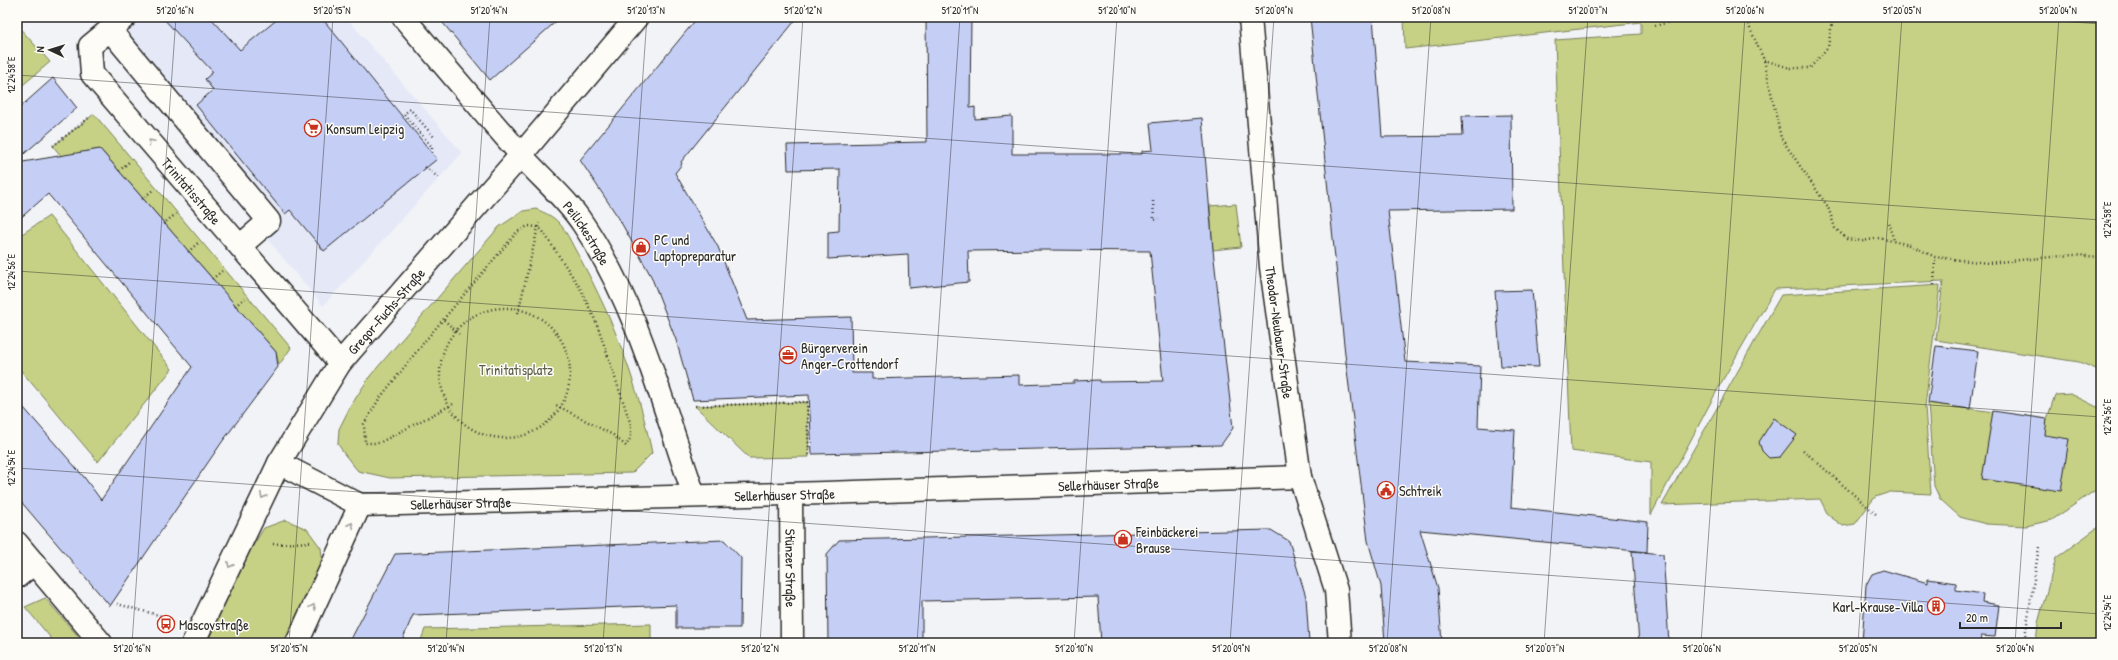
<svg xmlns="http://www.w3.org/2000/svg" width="2118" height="660" font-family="'Patrick Hand',sans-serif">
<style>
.built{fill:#e4e8f7}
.green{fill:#c6d185;stroke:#787e58}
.building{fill:#c5cff6;stroke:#2b2b2b}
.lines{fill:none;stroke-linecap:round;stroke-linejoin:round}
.minor-casing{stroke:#2b2b2b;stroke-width:25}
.path{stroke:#2b2b2b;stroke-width:2.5;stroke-dasharray:1 3;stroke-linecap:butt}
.minor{stroke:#fdfcf7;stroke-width:22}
.oneway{stroke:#9e9e9b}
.ticks{fill:none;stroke:#2b2b2b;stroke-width:1;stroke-opacity:0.45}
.labels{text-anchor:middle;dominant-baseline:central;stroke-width:3;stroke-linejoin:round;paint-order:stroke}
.poi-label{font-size:14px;fill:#2b2b2b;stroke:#fdfcf7;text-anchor:start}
.street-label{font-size:14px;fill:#2b2b2b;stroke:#fdfcf7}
.park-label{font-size:14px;fill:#5a5d46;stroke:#fdfcf7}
.neatline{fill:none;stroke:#2b2b2b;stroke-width:1.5}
.ticks-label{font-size:10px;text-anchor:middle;fill:#2b2b2b}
</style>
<rect width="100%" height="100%" fill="#f2f3f7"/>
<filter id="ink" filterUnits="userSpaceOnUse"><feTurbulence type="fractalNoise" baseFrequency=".025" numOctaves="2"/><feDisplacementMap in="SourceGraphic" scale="8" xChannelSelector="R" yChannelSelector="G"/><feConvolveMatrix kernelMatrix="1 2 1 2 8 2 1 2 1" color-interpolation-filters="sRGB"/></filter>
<g filter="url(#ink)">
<path class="built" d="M143,17H346L462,153L323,306L107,46Z"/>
<path class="green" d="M1404,17H2101V371L2079,362L1936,340L1943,281L1775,289L1721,383L1651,515V462L1571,451L1555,40L1641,34V22L1405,49Z
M17,25L50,62L17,90Z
M94,114L291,348L279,365L276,352L102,151C89,146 79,159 70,167L53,146Z
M1236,204L1241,247L1213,250L1210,206Z
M536,209C545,213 553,216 559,223C568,233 574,249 581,260C614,321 638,385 652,453L632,473L390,478L358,471L345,455L338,444L339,429L350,407L370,376L499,227L523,211Z
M49,216L172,369L98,462L17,366V234L19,236Z
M1940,285L1925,406L1931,494L1890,492L1875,497L1855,524L1843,526L1828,515L1820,499L1662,505L1781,295Z
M2071,394L2101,409L2100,487L2052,520L2026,526L1986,524L1960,517L1940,499L1934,486L1928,403L2047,419L2055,395Z
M807,402L809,457L749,458L695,406Z
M286,520L307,529L321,548L323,566L289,643H207L246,557L264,528Z
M2101,525V643H2036L2038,623L2056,558Z
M45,598L84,643H55L25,607Z
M651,624V643H420L425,629Z"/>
<path class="building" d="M162,17H210L240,50L280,17H321L437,159L324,251L290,210L285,214L196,105L213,90L205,79L213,72Z
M438,17H561L490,80Z
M698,17H798L681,162L682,164L675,173L718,247L747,320L851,317L852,373H872V379L1019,375V385L1074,383V381L1100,380V382L1163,381L1150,251L1046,250L968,251L969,282L909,288L908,254L828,259V232L839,231L840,169L788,170L787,145L927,142L926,17H971L970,108L975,107V119L1012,116V154H1142V151L1153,150L1150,123L1202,118L1213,250L1233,428L1221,445L812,454L809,395L693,400L676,340L651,276L618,217L580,160Z
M1310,17H1373L1382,137L1463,136L1462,116L1511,115L1512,209L1388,211L1405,362L1480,366L1478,427L1515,430L1511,507L1648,522L1647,552L1420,530L1438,588L1442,643H1385L1381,586L1368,541L1345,354Z
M53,78L77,108L17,160V110Z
M100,149L276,352L278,367L222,442L110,606L17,497V400L84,477L101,500L192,367L48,194L17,221V163Z
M1532,290L1539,367L1501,366L1495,291Z
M1936,346L1978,351L1970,409L1928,403Z
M1993,411L2047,419L2045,435L2069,439L2061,491L1982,479Z
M1774,418L1797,435L1780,457L1769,458L1762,451L1759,442Z
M1271,530L1289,541L1306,597L1309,643H1101L1098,597L922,601V643H828L827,554L839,540Z
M724,540L741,558L740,628H676V605L413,615L401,643H349L395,554Z
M1632,551L1663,554L1669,643H1639Z
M1883,570L1928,583V579L1956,583V590L1983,594L1982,602L1999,605L1995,637L1981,636L1980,643H1862L1866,585L1872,574Z"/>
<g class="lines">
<defs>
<g id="minor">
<path id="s1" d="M125,17L90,46L92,74L340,363"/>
<path id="s2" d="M403,17C442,63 481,109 521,155C541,178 566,198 583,224C638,306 662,404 694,495"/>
<path id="s3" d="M1250,17L1271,267L1300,477L1336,590L1340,643"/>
<path d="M110,30L269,221L241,245"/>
<path id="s4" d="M279,463L360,505L825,493L1300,477"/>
<path id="s5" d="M791,494L792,643"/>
<path d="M17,543L101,643"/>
<path d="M17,577L34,563"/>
<path id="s6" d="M193,643L279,463L340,363L521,155L637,17"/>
<path d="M297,643L360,505"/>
</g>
</defs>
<use href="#minor" class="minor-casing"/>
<path class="path" d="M1745,17L1764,60L1781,138L1828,207L1835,228L1847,239L1863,241L1879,238L1910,245L1935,257L1988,263L2073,255L2101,257
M1655,26C1683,17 1717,18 1746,22
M1764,60L1790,68H1810L1828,47L1833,17
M53,146L90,117
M432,153V147L404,114L410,109L434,137
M425,167L439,178
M119,171L129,162
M142,199L153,190
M1153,201L1154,220L1159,219
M1888,223L1894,240
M163,224L176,214
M188,252L198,243
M212,279L222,271
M1934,285L1935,257
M235,306L245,298
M440 373a65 65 0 1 1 130 0a65 65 0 1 1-130 0Z
M518,313L539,223
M444,320L459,334
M453,404L379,443H365L364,424L379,399L425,341L517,232L528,226L537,227L542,230L580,288L597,324L631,425V437L626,446L613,435L556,405
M695,406L807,402L809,457
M1803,450L1877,515
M273,544L312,542
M117,604L169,618
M2024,643L2039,547"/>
<use href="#minor" class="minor"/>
</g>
<defs><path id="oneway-chevron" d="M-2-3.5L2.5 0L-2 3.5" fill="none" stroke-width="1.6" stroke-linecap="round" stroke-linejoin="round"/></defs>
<g class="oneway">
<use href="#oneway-chevron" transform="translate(151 142) rotate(-131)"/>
<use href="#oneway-chevron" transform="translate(263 496) rotate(116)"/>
<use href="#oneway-chevron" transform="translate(351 525) rotate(-64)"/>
<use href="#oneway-chevron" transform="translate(230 565) rotate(116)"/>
<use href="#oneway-chevron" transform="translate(313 607) rotate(-66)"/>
</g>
</g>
<path class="ticks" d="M2002,17L2101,24M17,44L19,17M17,75L2101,220M17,271L2101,417M17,468L2101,614M132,643L176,17M289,643L333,17M446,643L490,17M603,643L647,17M760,643L803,17M917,643L960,17M1074,643L1117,17M1230,643L1274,17M1387,643L1431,17M1544,643L1588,17M1701,643L1745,17M1858,643L1902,17M2015,643L2059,17"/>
<defs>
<symbol id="supermarket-ring" viewBox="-11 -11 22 22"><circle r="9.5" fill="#fdfcf7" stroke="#c8321e" stroke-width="1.5"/><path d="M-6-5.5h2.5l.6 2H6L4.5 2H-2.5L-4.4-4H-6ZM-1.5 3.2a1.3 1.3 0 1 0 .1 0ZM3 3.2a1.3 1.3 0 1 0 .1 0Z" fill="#c8321e"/></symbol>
<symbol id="shop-ring" viewBox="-11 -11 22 22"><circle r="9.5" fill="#fdfcf7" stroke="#c8321e" stroke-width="1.5"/><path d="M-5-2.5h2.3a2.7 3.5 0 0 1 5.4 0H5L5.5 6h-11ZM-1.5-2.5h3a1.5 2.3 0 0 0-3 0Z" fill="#c8321e"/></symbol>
<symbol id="office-ring" viewBox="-11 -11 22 22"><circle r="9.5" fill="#fdfcf7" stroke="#c8321e" stroke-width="1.5"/><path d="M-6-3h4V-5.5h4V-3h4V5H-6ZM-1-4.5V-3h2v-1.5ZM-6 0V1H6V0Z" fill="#c8321e"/></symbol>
<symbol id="civic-ring" viewBox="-11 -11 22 22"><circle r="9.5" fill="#fdfcf7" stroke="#c8321e" stroke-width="1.5"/><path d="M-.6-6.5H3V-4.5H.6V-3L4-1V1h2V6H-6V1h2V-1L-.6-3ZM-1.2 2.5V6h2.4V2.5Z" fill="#c8321e"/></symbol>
<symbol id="building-ring" viewBox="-11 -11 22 22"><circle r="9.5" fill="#fdfcf7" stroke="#c8321e" stroke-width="1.5"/><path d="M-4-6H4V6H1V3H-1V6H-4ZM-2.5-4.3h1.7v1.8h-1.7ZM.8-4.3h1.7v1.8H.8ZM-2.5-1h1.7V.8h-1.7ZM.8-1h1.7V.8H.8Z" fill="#c8321e"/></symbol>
<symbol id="bus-ring" viewBox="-11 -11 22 22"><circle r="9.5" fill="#fdfcf7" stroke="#c8321e" stroke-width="1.5"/><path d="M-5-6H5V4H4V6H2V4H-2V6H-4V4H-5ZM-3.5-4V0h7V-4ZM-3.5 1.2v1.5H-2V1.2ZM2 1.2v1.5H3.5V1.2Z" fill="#c8321e"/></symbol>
</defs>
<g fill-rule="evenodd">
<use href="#supermarket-ring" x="303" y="118" width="20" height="20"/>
<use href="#shop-ring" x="631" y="237" width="20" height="20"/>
<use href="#office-ring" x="778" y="345" width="20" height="20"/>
<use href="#civic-ring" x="1376" y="480" width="20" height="20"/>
<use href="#shop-ring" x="1113" y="529" width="20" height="20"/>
<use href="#building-ring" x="1926" y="596" width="20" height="20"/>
<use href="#bus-ring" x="156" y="614" width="20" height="20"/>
</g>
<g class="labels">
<g class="poi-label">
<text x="326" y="128">Konsum Leipzig</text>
<text x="654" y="239">PC und<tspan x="654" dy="16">Laptopreparatur</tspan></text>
<text x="801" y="347">Bürgerverein<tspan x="801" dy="16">Anger-Crottendorf</tspan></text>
<text x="1399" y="490">Schtreik</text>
<text x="1136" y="531">Feinbäckerei<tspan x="1136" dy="16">Brause</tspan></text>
<text x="1923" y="606" text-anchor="end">Karl-Krause-Villa</text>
<text x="179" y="624">Mascovstraße</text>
</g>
<g class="street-label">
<text stroke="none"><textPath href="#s1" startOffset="227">Trinitatisstraße</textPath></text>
<text stroke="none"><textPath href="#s2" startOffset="284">Peilickestraße</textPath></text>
<text stroke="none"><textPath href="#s6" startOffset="386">Gregor-Fuchs-Straße</textPath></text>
<text stroke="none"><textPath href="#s3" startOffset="317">Theodor-Neubauer-Straße</textPath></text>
<text stroke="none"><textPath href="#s4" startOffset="840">Sellerhäuser Straße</textPath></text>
<text stroke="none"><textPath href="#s4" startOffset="516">Sellerhäuser Straße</textPath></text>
<text stroke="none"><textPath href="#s4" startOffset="192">Sellerhäuser Straße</textPath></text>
<text stroke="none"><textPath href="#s5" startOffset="74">Stünzer Straße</textPath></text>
</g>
<g class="park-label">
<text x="516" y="369">Trinitatisplatz</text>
</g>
</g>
<rect width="2118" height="660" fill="none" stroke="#fdfcf7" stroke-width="44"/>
<g transform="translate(50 50) rotate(274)" stroke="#fdfcf7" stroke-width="3" paint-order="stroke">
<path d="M0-3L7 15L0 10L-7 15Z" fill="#2b2b2b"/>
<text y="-6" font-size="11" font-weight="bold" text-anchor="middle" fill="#2b2b2b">N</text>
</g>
<path d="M1960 622v6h101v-6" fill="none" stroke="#2b2b2b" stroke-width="2"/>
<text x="1966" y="622" font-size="12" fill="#2b2b2b" stroke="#fdfcf7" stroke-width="3" paint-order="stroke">20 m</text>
<rect x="22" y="22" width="2074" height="616" class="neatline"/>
<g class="ticks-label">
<text x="175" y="14">51°20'16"N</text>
<text x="332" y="14">51°20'15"N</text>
<text x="489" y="14">51°20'14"N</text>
<text x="646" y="14">51°20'13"N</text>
<text x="803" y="14">51°20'12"N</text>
<text x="960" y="14">51°20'11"N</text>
<text x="1117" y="14">51°20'10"N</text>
<text x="1274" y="14">51°20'09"N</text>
<text x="1431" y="14">51°20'08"N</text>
<text x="1588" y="14">51°20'07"N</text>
<text x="1745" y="14">51°20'06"N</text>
<text x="1902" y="14">51°20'05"N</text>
<text x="2058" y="14">51°20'04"N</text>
<text transform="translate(11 75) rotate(-90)" y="4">12°24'58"E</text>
<text transform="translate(2107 220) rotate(-90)" y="4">12°24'58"E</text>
<text transform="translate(11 272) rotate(-90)" y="4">12°24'56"E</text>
<text transform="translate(2107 417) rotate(-90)" y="4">12°24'56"E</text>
<text transform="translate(11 468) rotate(-90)" y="4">12°24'54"E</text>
<text transform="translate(2107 613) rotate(-90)" y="4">12°24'54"E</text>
<text x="132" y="652">51°20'16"N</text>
<text x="289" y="652">51°20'15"N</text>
<text x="446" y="652">51°20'14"N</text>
<text x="603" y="652">51°20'13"N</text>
<text x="760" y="652">51°20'12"N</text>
<text x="917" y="652">51°20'11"N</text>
<text x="1074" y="652">51°20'10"N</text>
<text x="1231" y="652">51°20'09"N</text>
<text x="1388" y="652">51°20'08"N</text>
<text x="1545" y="652">51°20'07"N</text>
<text x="1702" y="652">51°20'06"N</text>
<text x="1858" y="652">51°20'05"N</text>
<text x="2015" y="652">51°20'04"N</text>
</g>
</svg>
